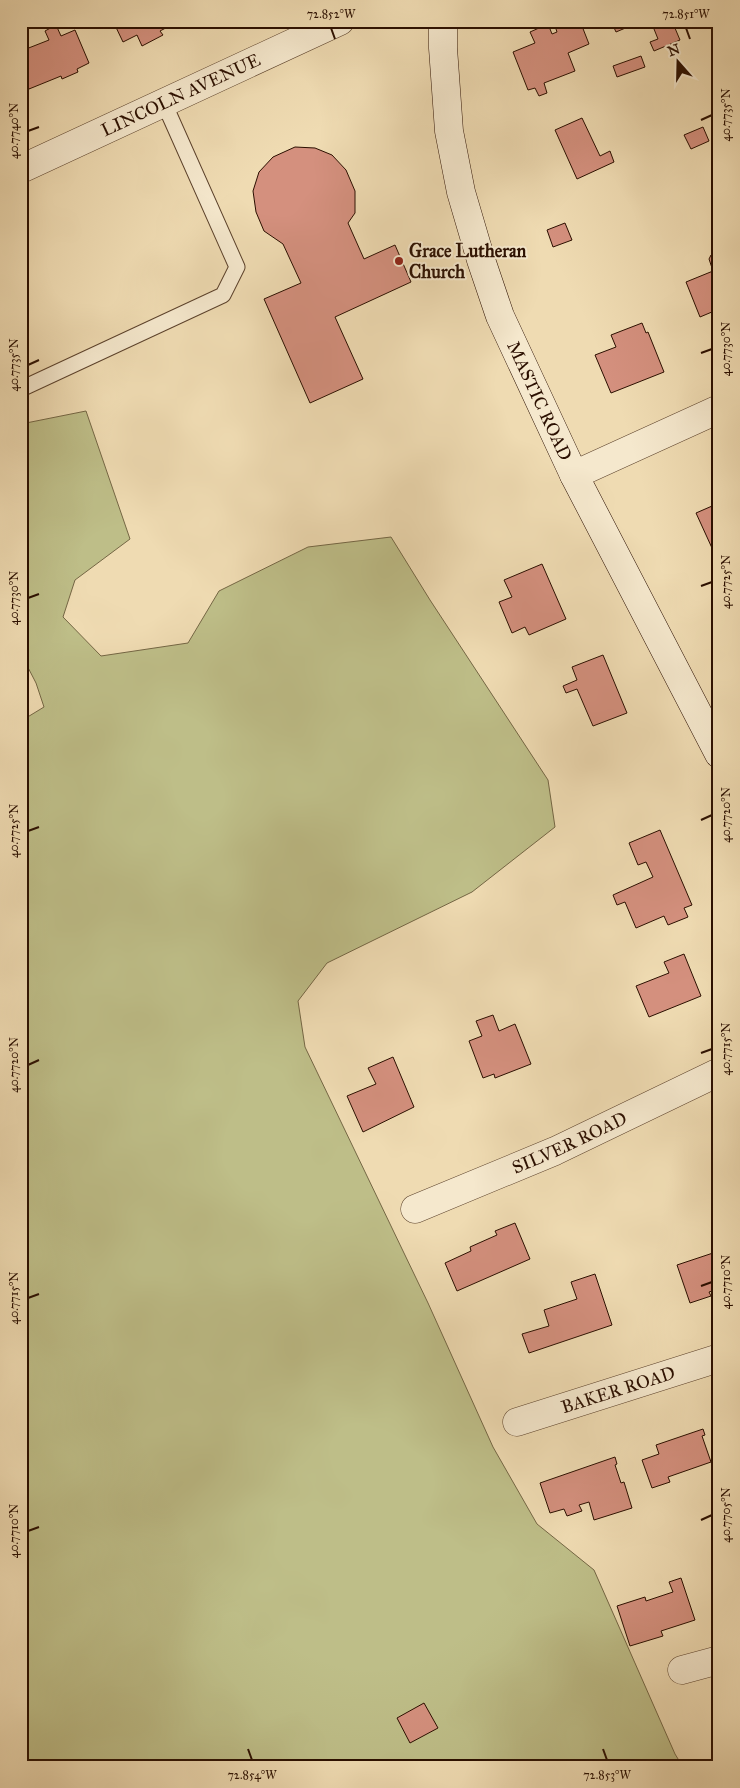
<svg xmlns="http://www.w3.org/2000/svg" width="740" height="1788" font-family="'IM FELL Great Primer',serif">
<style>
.green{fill:#bebe88;stroke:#746644}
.building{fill:#d4907e;stroke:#2b0f00}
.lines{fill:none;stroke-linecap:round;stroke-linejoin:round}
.lane-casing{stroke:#5c422c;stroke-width:17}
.street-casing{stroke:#5c422c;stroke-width:29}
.secondary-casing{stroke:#2b0f00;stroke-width:29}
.lane{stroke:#f5e8cd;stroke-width:15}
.street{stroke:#f5e8cd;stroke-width:28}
.secondary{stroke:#f5e8cd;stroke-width:28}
.ticks{fill:none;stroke:#2b0f00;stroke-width:2}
.poi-dot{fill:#8f2418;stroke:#f5e8cd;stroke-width:2}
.labels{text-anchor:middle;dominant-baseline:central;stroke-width:4;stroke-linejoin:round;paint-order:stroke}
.street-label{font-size:18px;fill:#2b0f00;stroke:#f5e8cd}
.poi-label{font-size:18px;font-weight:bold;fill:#2b0f00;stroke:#f5e8cd;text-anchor:start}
.neatline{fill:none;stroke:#2b0f00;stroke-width:2}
.ticks-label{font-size:12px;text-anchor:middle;fill:#2b0f00}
</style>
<rect width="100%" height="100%" fill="#efdbb2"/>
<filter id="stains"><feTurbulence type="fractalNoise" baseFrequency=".004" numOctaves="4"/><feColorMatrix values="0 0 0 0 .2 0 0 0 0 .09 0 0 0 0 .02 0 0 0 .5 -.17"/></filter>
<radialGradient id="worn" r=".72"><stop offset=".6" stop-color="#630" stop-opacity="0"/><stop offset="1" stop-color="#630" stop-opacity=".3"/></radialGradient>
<path class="green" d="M86,411L130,539L75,580L63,617L101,656L188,643L219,591L308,547L391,537L430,600L548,780L555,827L472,892L327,963L298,1001L305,1047L428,1303L493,1447L537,1524L594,1570L675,1754L683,1767H21V721L44,707L36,683L21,654V424Z"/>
<path class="building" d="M113,21H179L160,31L163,35L142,46L137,35L123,42Z
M569,21H580L589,44L568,53L575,71L544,83L547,93L539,96L535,88L528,90L513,52L535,43L530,32L548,24L552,34L557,32L555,26Z
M611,21H642L616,32Z
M659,21H672L680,40L654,51L650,42L658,39L652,24Z
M56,25L61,36L75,30L89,63L77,69L78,72L62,79L61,76L29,89L21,71V51L49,40L45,31Z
M641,56L645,67L617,77L613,66Z
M582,118L600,156L610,151L614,162L577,179L555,130Z
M703,127L709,141L691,149L684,135Z
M295,147L315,148L332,155L346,170L355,191V213L348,223L364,259L395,245L411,282L335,317L363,379L310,403L264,299L301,283L283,244L264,231L256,212L253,191L259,172L273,157Z
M565,223L572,240L553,247L547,230Z
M719,252V309L700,317L686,282L713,271L709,259L711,255Z
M642,323L646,333L648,332L664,372L611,393L595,355L616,347L611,335Z
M719,503V558L717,559L696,513Z
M542,564L566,619L529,635L525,627L512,633L499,602L512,597L504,580Z
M603,655L627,713L593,726L577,689L566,693L563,686L577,680L572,667Z
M660,830L692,905L684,908L688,917L668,925L664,916L636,928L625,902L617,905L613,895L653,877L646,862L638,865L629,843Z
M684,954L701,996L649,1017L636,986L669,973L664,962Z
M493,1015L499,1031L515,1024L531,1064L495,1078L494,1074L483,1078L469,1041L482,1036L476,1021Z
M393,1057L414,1107L363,1132L347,1096L376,1084L368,1068Z
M515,1223L530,1259L457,1291L445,1263L471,1251L470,1247L497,1235L495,1231Z
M719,1251V1289L709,1292L711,1296L690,1303L677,1265Z
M595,1274L612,1325L529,1353L522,1334L549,1326L544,1310L577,1299L571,1282Z
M703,1429L705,1435L702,1436L711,1462L668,1477L670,1482L652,1488L642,1460L659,1454L656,1445Z
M615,1457L617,1464L615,1465L621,1483L624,1482L632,1508L594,1520L589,1502L579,1505L582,1511L567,1516L564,1509L550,1513L540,1483Z
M681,1578L695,1620L661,1631L663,1636L630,1646L617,1606L645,1597L646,1601L673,1592L669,1582Z
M424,1703L438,1728L410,1743L397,1718Z"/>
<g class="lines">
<defs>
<path id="lane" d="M21,389L223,295L237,267L164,103"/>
<g id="street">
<path id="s1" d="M21,169L340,21"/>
<path d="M574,475L719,409"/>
<path id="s2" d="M415,1209L555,1151L719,1072"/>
<path id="s3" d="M517,1422L719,1358"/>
<path d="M682,1670L719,1660"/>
</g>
<g id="secondary">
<path id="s4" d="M443,21V48L449,131L461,192L481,260L500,316L574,475L719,754"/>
</g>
</defs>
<use href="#lane" class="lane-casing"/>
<use href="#street" class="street-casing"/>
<use href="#secondary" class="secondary-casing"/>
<use href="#lane" class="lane"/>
<use href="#street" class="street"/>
<use href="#secondary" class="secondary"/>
</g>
<path class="ticks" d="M331,28L335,39M686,28L690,39M701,120L712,115M28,131L39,127M701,353L712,349M28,365L39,360M701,586L712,582M28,598L39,594M701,820L712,815M28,831L39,827M701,1053L712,1049M28,1065L39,1060M701,1286L712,1282M28,1298L39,1294M701,1520L712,1515M28,1531L39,1527M248,1749L252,1760M603,1749L607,1760"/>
<circle class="poi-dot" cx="399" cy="261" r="5"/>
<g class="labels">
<g class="street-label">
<text stroke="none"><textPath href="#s1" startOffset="176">LINCOLN AVENUE</textPath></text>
<text stroke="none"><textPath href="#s4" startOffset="396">MASTIC ROAD</textPath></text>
<text stroke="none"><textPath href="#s2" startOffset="168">SILVER ROAD</textPath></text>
<text stroke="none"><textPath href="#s3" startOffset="106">BAKER ROAD</textPath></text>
</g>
<g class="poi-label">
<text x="409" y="251">Grace Lutheran<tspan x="409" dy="21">Church</tspan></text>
</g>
</g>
<rect width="740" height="1788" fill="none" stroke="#efdbb2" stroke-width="55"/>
<g transform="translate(678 62) rotate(340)" stroke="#f5e8cd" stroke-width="4" paint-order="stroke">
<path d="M0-4L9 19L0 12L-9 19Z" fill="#2b0f00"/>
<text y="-8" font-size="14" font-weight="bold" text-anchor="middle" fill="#2b0f00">N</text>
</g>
<rect x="28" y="28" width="684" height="1732" class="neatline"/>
<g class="ticks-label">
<text x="331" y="18">72.852°W</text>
<text x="686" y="18">72.851°W</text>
<text transform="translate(726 115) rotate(-90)" y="4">40.7735°N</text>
<text transform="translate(14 131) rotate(-90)" y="4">40.7740°N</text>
<text transform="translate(726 349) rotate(-90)" y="4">40.7730°N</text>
<text transform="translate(14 365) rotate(-90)" y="4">40.7735°N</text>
<text transform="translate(726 582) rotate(-90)" y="4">40.7725°N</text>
<text transform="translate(14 598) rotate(-90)" y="4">40.7730°N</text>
<text transform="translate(726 815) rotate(-90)" y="4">40.7720°N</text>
<text transform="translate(14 831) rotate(-90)" y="4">40.7725°N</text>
<text transform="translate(726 1049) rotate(-90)" y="4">40.7715°N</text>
<text transform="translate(14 1065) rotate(-90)" y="4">40.7720°N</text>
<text transform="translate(726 1282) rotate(-90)" y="4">40.7710°N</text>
<text transform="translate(14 1298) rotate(-90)" y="4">40.7715°N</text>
<text transform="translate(726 1515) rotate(-90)" y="4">40.7705°N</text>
<text transform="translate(14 1531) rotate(-90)" y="4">40.7710°N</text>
<text x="252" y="1779">72.854°W</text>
<text x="607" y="1779">72.853°W</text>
</g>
<rect width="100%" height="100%" filter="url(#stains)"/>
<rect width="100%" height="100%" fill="url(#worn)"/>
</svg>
